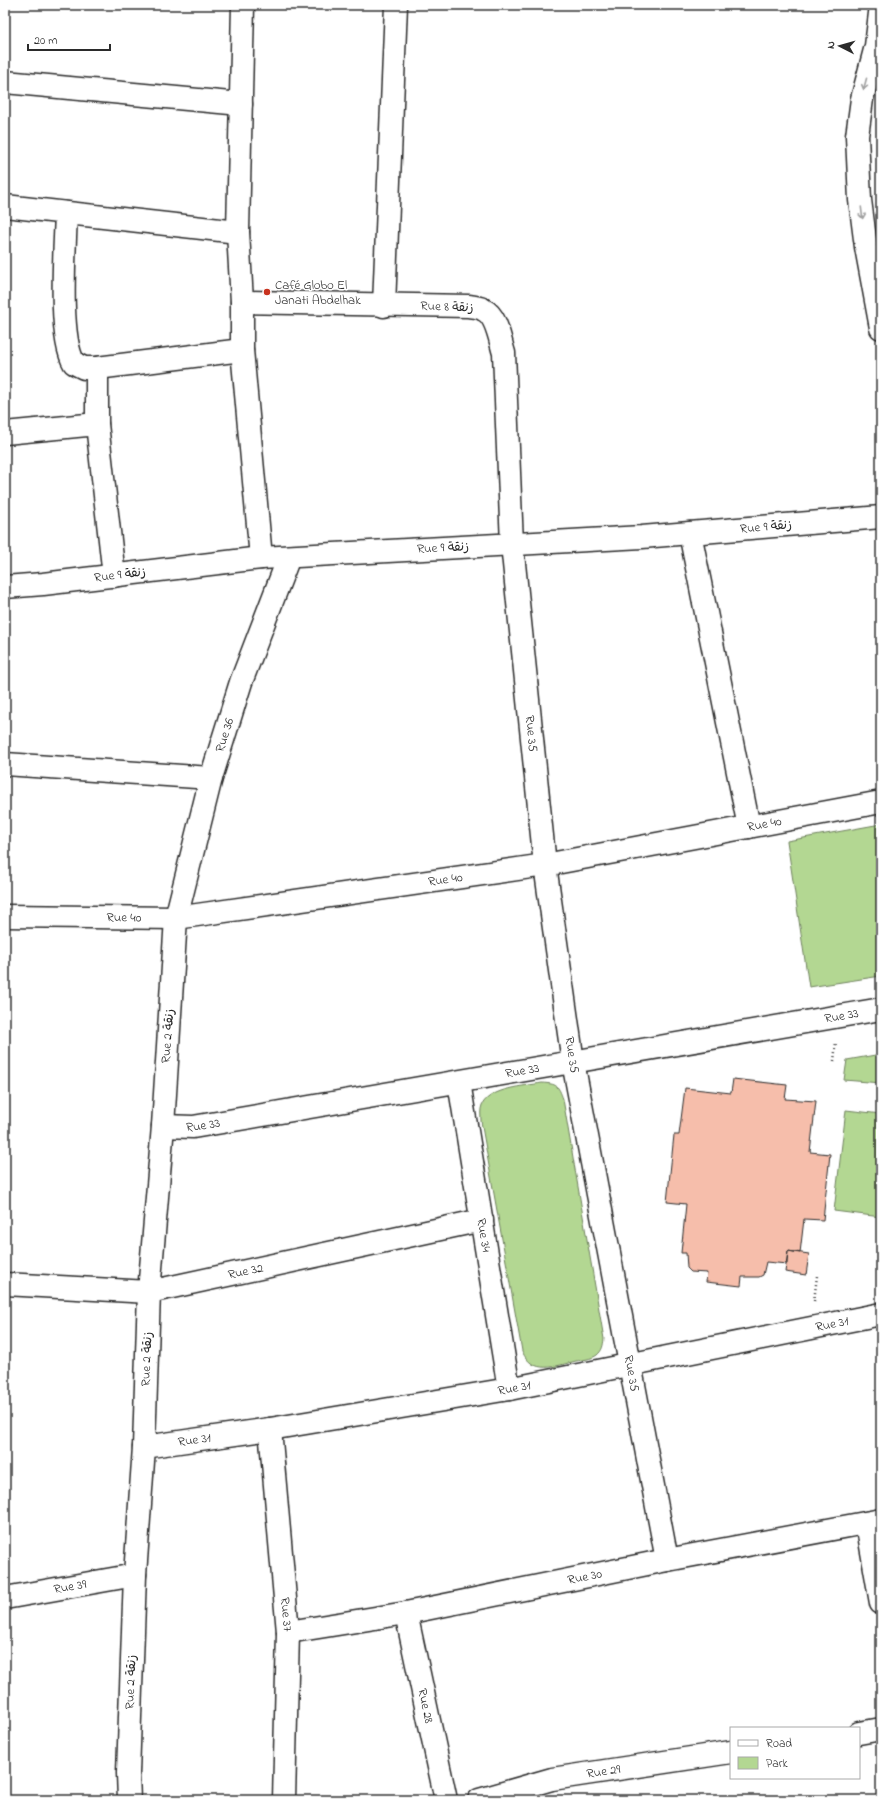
<svg xmlns="http://www.w3.org/2000/svg" width="886" height="1805" font-family="'Indie Flower','Playpen Sans Arabic',sans-serif">
<style>
.green{fill:#b3d792;stroke:#6f815e}
.building{fill:#f6beab;stroke:#2b2b2b}
.lines{fill:none;stroke-linecap:round;stroke-linejoin:round}
.street-casing{stroke:#2b2b2b;stroke-width:25}
.secondary-casing{stroke:#2b2b2b;stroke-width:25}
.path{stroke:#2b2b2b;stroke-width:2.5;stroke-dasharray:1 3;stroke-linecap:butt}
.street{stroke:#fff;stroke-width:22}
.secondary{stroke:#fff;stroke-width:22}
.oneway{stroke:#a0a0a0}
.poi-dot{fill:#c8321e;stroke:#fff;stroke-width:1.5}
.labels{text-anchor:middle;dominant-baseline:central;stroke-width:3;stroke-linejoin:round;paint-order:stroke}
.poi-label{font-size:13px;fill:#2b2b2b;stroke:#fff;text-anchor:start}
.street-label{font-size:13px;fill:#2b2b2b;stroke:#fff}
</style>
<rect width="100%" height="100%" fill="#fff"/>
<filter id="ink" filterUnits="userSpaceOnUse"><feTurbulence type="fractalNoise" baseFrequency=".025" numOctaves="2"/><feDisplacementMap in="SourceGraphic" scale="8" xChannelSelector="R" yChannelSelector="G"/><feConvolveMatrix kernelMatrix="1 2 1 2 8 2 1 2 1" color-interpolation-filters="sRGB"/></filter>
<g filter="url(#ink)">
<path class="green" d="M881,824V976L809,987L787,841Z
M881,1054V1083L844,1080L847,1060Z
M542,1083C557,1084 558,1085 563,1099L604,1339C603,1345 603,1350 597,1355C592,1359 582,1360 576,1361C555,1366 533,1376 522,1351L481,1121C481,1116 480,1110 482,1105C490,1088 525,1086 542,1083Z
M846,1110L881,1114V1217L834,1211Z"/>
<path class="building" d="M733,1079L787,1085L785,1099L816,1101L810,1152L830,1154L823,1220L804,1219L800,1253L788,1251L787,1264L766,1262L763,1275L759,1277H742L741,1286L706,1282L707,1273L691,1272L687,1268L686,1253H681L686,1204L667,1202L674,1135H679L685,1088L731,1093Z
M788,1251L809,1254L806,1275L785,1272Z"/>
<g class="lines">
<defs>
<g id="street">
<path d="M243,5L238,232L242,302V350L261,558"/>
<path d="M5,82L241,104"/>
<path d="M5,206L238,232"/>
<path d="M66,213C65,248 58,336 74,363L84,368H97L242,350"/>
<path id="s1" d="M242,302L469,306C473,307 480,307 484,310C497,316 500,341 504,353L512,544L545,865L573,1062L667,1560"/>
<path d="M384,306L396,5"/>
<path d="M97,368V424L114,576"/>
<path d="M5,433L97,424"/>
<path d="M690,533L749,827"/>
<path d="M5,587L43,584L261,558L642,537L881,517"/>
<path d="M5,764L211,778"/>
<path id="s2" d="M5,916L176,918L545,865L881,802"/>
<path id="s3" d="M459,1082L509,1389"/>
<path id="s4" d="M163,1126L193,1127L881,1009"/>
<path id="s5" d="M5,1284L149,1292L482,1220"/>
<path id="s6" d="M270,1429L288,1632L284,1800"/>
<path id="s7" d="M144,1447L270,1429L509,1389L881,1314"/>
<path d="M867,1523L881,1603"/>
<path id="s8" d="M5,1598L135,1575"/>
<path id="s9" d="M406,1613L446,1800"/>
<path id="s10" d="M288,1632L406,1613L667,1560L881,1520"/>
<path d="M859,1733L881,1729"/>
<path id="s11" d="M129,1800L128,1773L135,1575L144,1447L149,1292L163,1126L176,918L211,778L241,682L289,557"/>
<path id="s12" d="M479,1800L552,1779L731,1752"/>
</g>
<path id="secondary" d="M881,5L876,46L862,99L857,136L860,200L866,247L881,328"/>
</defs>
<use href="#street" class="street-casing"/>
<use href="#secondary" class="secondary-casing"/>
<path class="path" d="M834,1061L836,1042
M814,1301L817,1276"/>
<use href="#street" class="street"/>
<use href="#secondary" class="secondary"/>
</g>
<defs><path id="oneway-shaft" d="M-6 0H5M1.5-3L5.5 0L1.5 3" fill="none" stroke-width="1.6" stroke-linecap="round" stroke-linejoin="round"/></defs>
<g class="oneway">
<use href="#oneway-shaft" transform="translate(865 84) rotate(105)"/>
<use href="#oneway-shaft" transform="translate(862 213) rotate(83)"/>
</g>
</g>
<circle class="poi-dot" cx="267" cy="292" r="4"/>
<g class="labels">
<g class="poi-label">
<text x="275" y="285">Café Globo El<tspan x="275" dy="15">Janati Abdelhak</tspan></text>
</g>
<g class="street-label">
<text transform="translate(447 307) rotate(2)">Rue 8 زنقة</text>
<text transform="translate(766 527) rotate(-5)">Rue 9 زنقة</text>
<text transform="translate(443 548) rotate(-3)">Rue 9 زنقة</text>
<text transform="translate(120 575) rotate(-7)">Rue 9 زنقة</text>
<text stroke="none"><textPath href="#s1" startOffset="673">Rue 35</textPath></text>
<text stroke="none"><textPath href="#s11" startOffset="1073">Rue 36</textPath></text>
<text stroke="none"><textPath href="#s2" startOffset="767">Rue 40</textPath></text>
<text stroke="none"><textPath href="#s2" startOffset="443">Rue 40</textPath></text>
<text stroke="none"><textPath href="#s2" startOffset="119">Rue 40</textPath></text>
<text stroke="none"><textPath href="#s4" startOffset="688">Rue 33</textPath></text>
<text transform="translate(168 1036) rotate(-86)">Rue 2 زنقة</text>
<text stroke="none"><textPath href="#s1" startOffset="997">Rue 35</textPath></text>
<text stroke="none"><textPath href="#s4" startOffset="364">Rue 33</textPath></text>
<text stroke="none"><textPath href="#s4" startOffset="40">Rue 33</textPath></text>
<text stroke="none"><textPath href="#s3" startOffset="155">Rue 34</textPath></text>
<text stroke="none"><textPath href="#s5" startOffset="243">Rue 32</textPath></text>
<text stroke="none"><textPath href="#s7" startOffset="699">Rue 31</textPath></text>
<text transform="translate(147 1359) rotate(-88)">Rue 2 زنقة</text>
<text stroke="none"><textPath href="#s1" startOffset="1321">Rue 35</textPath></text>
<text stroke="none"><textPath href="#s7" startOffset="375">Rue 31</textPath></text>
<text stroke="none"><textPath href="#s7" startOffset="51">Rue 31</textPath></text>
<text stroke="none"><textPath href="#s10" startOffset="302">Rue 30</textPath></text>
<text stroke="none"><textPath href="#s8" startOffset="66">Rue 39</textPath></text>
<text stroke="none"><textPath href="#s6" startOffset="186">Rue 37</textPath></text>
<text transform="translate(131 1682) rotate(-88)">Rue 2 زنقة</text>
<text stroke="none"><textPath href="#s9" startOffset="95">Rue 28</textPath></text>
<text stroke="none"><textPath href="#s12" startOffset="128">Rue 29</textPath></text>
</g>
</g>
<rect width="886" height="1805" fill="none" stroke="#fff" stroke-width="20"/>
<rect x="10" y="10" width="866" height="1785" fill="none" stroke="#2b2b2b" stroke-width="1.5" filter="url(#ink)"/>
<rect x="730" y="1727" width="130" height="52" fill="#ffffff" stroke="#aaaaaa"/>
<rect x="738" y="1740" width="20" height="6" fill="#ffffff" stroke="#aaaaaa"/>
<text x="766" y="1747" font-size="12" fill="#2b2b2b">Road</text>
<rect x="738" y="1757" width="20" height="12" fill="#b3d792" stroke="#aaaaaa"/>
<text x="766" y="1767" font-size="12" fill="#2b2b2b">Park</text>
<g transform="translate(840 46) rotate(276)" stroke="#ffffff" stroke-width="3" paint-order="stroke">
<path d="M0-3L7 15L0 10L-7 15Z" fill="#2b2b2b"/>
<text y="-6" font-size="11" font-weight="bold" text-anchor="middle" fill="#2b2b2b">N</text>
</g>
<path d="M28 44v6h82v-6" fill="none" stroke="#2b2b2b" stroke-width="2"/>
<text x="34" y="44" font-size="12" fill="#2b2b2b" stroke="#ffffff" stroke-width="3" paint-order="stroke">20 m</text>
</svg>
